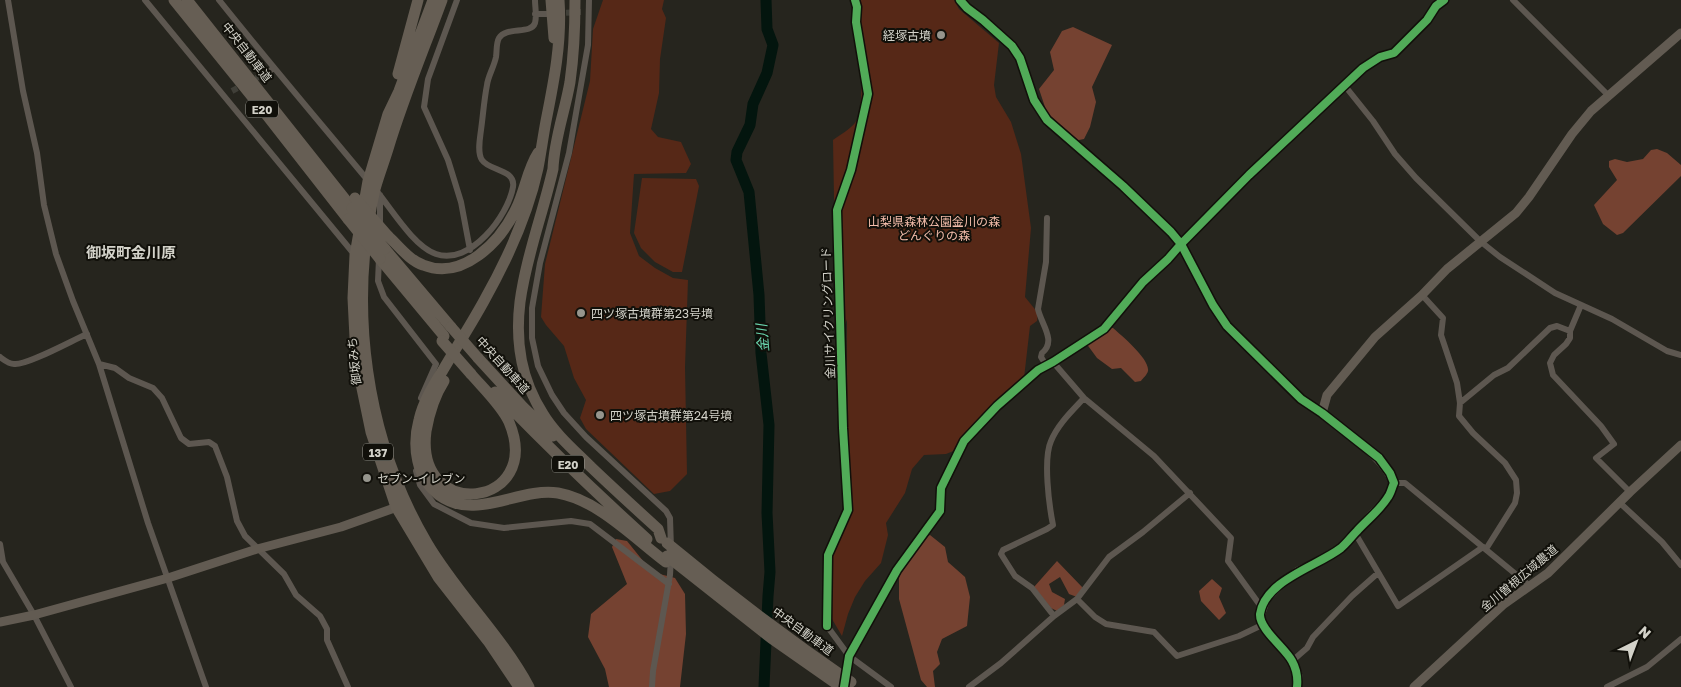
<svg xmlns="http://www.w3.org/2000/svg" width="1681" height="687" font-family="'Golos Text','Noto Sans JP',sans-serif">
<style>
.green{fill:#562817}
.forest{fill:#754231}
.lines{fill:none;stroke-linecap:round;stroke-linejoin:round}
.river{stroke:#03150e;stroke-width:11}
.street-tunnel{stroke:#403f38;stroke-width:6;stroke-dasharray:6 3;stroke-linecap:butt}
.street{stroke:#5d5750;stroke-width:6}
.secondary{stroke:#625b52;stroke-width:9}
.highway{stroke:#665e54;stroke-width:11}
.highway-bridge{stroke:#665e54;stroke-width:11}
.cycleway-casing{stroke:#11100a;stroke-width:11}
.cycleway{stroke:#51ab58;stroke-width:8}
.poi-dot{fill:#96958d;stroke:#11100a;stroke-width:2}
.labels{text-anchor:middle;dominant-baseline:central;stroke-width:4;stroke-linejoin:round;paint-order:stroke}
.shield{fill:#11100a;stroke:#999890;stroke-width:1}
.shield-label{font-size:11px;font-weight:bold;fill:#d3d2c9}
.poi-label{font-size:12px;fill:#d3d2c9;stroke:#11100a;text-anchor:start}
.street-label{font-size:12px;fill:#d3d2c9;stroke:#11100a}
.park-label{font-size:12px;fill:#f4bdab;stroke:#11100a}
.water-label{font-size:14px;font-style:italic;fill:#6ad6af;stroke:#11100a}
.quarter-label{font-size:15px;font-weight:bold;fill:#d3d2c9;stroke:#11100a}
</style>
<rect width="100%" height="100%" fill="#26251e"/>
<path class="green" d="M603,0H664L662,9L666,18L660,59L659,93L651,129L658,137L681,142L691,164L686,173L634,174L630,233L639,256L655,268L673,278L688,280L685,367L687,474L670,491L654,494L586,429L580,418L586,400L574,378L564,346L546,325L541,317L545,264L590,81L593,29Z
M856,0H954L959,9L999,43L994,85L996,97L1011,122L1021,154L1031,228L1025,297L1038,313L1037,321L1030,326L1024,378L1004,405L987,413L956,450L946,454L924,455L912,469L905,493L886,523L888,535L881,563L865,581L855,597L848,614L842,636L832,619L831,587L833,555L843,534L852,508L846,452L847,319L845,325L843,280L834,198L833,140C840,135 850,129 855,123C868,104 858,25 856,0Z
M642,178L696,179L699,186L682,272H673L655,262L641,248L634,233Z"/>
<path class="forest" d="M1073,27L1112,45L1092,87L1096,102L1090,127L1084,139L1074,141L1047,113L1039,89L1054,70L1050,52L1062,31Z
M1657,149L1667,153L1681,165V176L1623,233L1617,235L1603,224L1594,205L1617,180L1609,167V161L1615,159L1627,162L1643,159L1651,150Z
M1108,327L1113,328C1122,336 1150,359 1148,371C1147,375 1143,378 1141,381L1135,382L1121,368L1112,369L1097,358L1086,343Z
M930,535L945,547L948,562L965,577L970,597L967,626L942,639L937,652L940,664L933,671L935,687H927L921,680L899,599V578L904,564L924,538Z
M616,539L627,541L652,572L675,578L685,594L686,634L680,687H609L605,669L588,637L591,614L627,584L612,547Z
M1057,561L1083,588L1077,597L1069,594L1060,577L1049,584L1052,592L1065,599L1064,605L1057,611L1051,608L1034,587Z
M1212,579L1222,588L1219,597L1226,613L1219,620L1201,601L1199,591Z"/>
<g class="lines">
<path class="river" d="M764,687L768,596L770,572L767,513L769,425L761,353L759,295L749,192L736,160L737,152L750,125L753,104L767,73L773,45L767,29L766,0"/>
<path class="street-tunnel" d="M557,13L583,12
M232,91L266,73"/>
<path class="street" d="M8,0L23,91L37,153L44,205L56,254L73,301L99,364L148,523L206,687
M145,0L354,254
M219,0C270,64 323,126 375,189C391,208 413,246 436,254C470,266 508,216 513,187C516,169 489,171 482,160C477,153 480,138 481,130C483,116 484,100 487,85C488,76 494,67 496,57C497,51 496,43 499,38C506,26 531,35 535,23C537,16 535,7 535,0
M457,0L428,79L424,107L448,160L461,202L470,250
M589,0L588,45L569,153L540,263L532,308V338L538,366L552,395L564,413L586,437L666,511L670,518L671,548
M960,0L967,8L983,20L1012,46L1020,58L1034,100L1047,120L1123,186L1171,232L1181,244L1213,305L1227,326L1301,399L1322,413
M1513,0L1608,95
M535,14H548
M266,73L274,68
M1345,86L1373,121L1395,154L1416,178L1480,241L1500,257L1555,293L1612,319L1667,351L1681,355
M380,227V195
M379,259L378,281L384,297L436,364L421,398
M1422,295L1443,318L1441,335L1457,383L1460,403L1459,416L1473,433L1505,463L1516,480L1517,493L1515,503L1486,549
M1581,305L1570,331V338L1566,344L1554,355L1550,363L1553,375L1601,426L1614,444L1596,458L1630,492
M0,357C4,360 9,364 14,364C26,366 73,340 87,334
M1053,362L1084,398L1154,456L1231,538L1228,561L1262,608
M99,364L115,368L129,378L153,388L162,398L181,438L189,444L209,442L215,446L227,477L237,521L245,536L284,574L296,595L320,616L327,629V640L348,687
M1046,365L1041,357L1042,353C1057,341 1041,324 1038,309L1046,262L1047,218
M1460,403L1494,375L1508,368L1550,328L1557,326L1570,331
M416,471L420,485L434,504L471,523L504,528L571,521L590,524L669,584
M1394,483H1405L1530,586
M1620,503L1662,542L1681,565
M1355,533L1398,606L1483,547
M0,544L3,562L34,615L71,687
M1077,599L1095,617L1106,624L1154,632L1177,656L1239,636L1262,625
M1054,616L1032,588L1015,576L1001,554L1003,550L1047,529L1053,525C1049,505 1043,459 1051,441C1058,424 1072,411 1084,398
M827,626L849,656L891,687
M1292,661L1307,648L1313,637L1352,596L1378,573
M845,680L849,656L897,570L940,511L941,488L964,441L997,406L1038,370L1053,362L1104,329L1143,282L1168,259L1181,244L1249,175L1363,68L1380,57L1394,53L1427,20L1436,6L1444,0
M652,687L653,671L670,575L671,558
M969,687L1001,663L1054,616L1077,599L1109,557L1143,532L1190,493
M1607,687L1647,667L1681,639"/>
<path class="secondary" d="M0,622L34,615L168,578L257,549L341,527L400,506
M1297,687L1298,676L1292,661L1262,625L1260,616L1266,599L1279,586L1298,571L1320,561L1342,547L1389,496L1394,483C1380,451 1346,436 1322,413L1327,395L1375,337L1422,295L1447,269L1516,213L1529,197L1572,134L1591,111L1681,33
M1414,687L1504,604L1548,573L1630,492L1681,445"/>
<path class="highway" d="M174,0L262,109L348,219
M187,0L352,208
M433,0L399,91L388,114L368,181L355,255L353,298L355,338L359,374L371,432L396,507L438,577L488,641L519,687
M442,0C424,49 403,99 388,149C384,162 379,175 375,189C348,307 365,438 427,543C457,594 501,635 529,687
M551,0L554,38
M559,0C562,41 554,81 546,121C543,137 541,152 538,168C528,214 508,258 485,299C472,323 457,346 443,370C433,386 423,402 419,420C412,446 416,478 439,495C476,522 518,487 558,493C598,500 634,538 666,562
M575,0C575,28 574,54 570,82C565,111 554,140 553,169C543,213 526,257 520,302C515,343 521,379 543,414C555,434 575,451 591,467C613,488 636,509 658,529L661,538
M398,74L418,0
M388,236C399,246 409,260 423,265C463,281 500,242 516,209C525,191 527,170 538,153
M385,249L451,327
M380,259L444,336
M478,358L523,407L553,436
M444,381C435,395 429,414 426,431C414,524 545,508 509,422C502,406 483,388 471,374
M495,392C544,443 595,492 647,539"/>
<path class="highway-bridge" d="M355,198L388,236
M352,208L385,249
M348,219L380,259
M451,327L478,358
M442,341L471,374
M667,543C727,593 788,639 851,682
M667,556L771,638L841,687"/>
<defs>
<path id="cycleway" d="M960,0L967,8L983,20L1012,46L1020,58L1034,100L1047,120L1123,186L1171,232L1181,244L1213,305L1227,326L1301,399L1322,413L1379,458L1390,473L1394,483C1392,487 1391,493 1388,497C1380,510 1367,520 1357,531C1352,536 1347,543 1341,548C1318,566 1265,580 1260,614C1259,629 1285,648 1292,661C1297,670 1298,678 1297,687
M827,626L828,555L848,510L843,428L837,210L851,170L868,94L856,22L857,7L855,0
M844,687L849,656L897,570L940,511L941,488L964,441L997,406L1038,370L1053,362L1104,329L1143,282L1168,259L1181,244L1249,175L1363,68L1380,57L1394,53L1427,20L1436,6L1444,0"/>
</defs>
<use href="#cycleway" class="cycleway-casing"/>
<use href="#cycleway" class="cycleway"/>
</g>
<g class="poi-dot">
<circle cx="941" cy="35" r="5"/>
<circle cx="581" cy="313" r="5"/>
<circle cx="600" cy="415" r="5"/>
<circle cx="367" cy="478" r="5"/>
</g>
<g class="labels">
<g class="shield">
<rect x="246" y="100.5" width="32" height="17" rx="4"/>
<rect x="363" y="443.5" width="30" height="17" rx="4"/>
<rect x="552" y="455.5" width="32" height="17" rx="4"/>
</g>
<g class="shield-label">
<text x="262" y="109">E20</text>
<text x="378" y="452">137</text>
<text x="568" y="464">E20</text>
</g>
<g class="poi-label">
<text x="931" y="35" text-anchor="end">経塚古墳</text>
<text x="591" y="313">四ツ塚古墳群第23号墳</text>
<text x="610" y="415">四ツ塚古墳群第24号墳</text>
<text x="377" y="478">セブン-イレブン</text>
</g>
<g class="street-label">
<text transform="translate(247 52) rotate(52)">中央自動車道</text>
<text transform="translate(828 313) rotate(-92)">金川サイクリングロード</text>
<text transform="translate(354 361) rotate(-96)">御坂みち</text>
<text transform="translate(503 365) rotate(48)">中央自動車道</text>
<text transform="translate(1519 578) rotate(-40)">金川曽根広域農道</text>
<text transform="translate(803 631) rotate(36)">中央自動車道</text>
</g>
<g class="park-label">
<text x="934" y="221">山梨県森林公園金川の森<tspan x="934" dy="14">どんぐりの森</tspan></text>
</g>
<g class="water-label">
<text transform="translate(762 338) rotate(-95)">金川</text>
</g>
<g class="quarter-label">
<text x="131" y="252">御坂町金川原</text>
</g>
</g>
<g transform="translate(1636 642) rotate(42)" stroke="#11100a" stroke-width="4" paint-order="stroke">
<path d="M0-4L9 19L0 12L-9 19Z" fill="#d3d2c9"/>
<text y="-8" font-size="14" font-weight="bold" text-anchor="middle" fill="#d3d2c9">N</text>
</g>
</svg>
